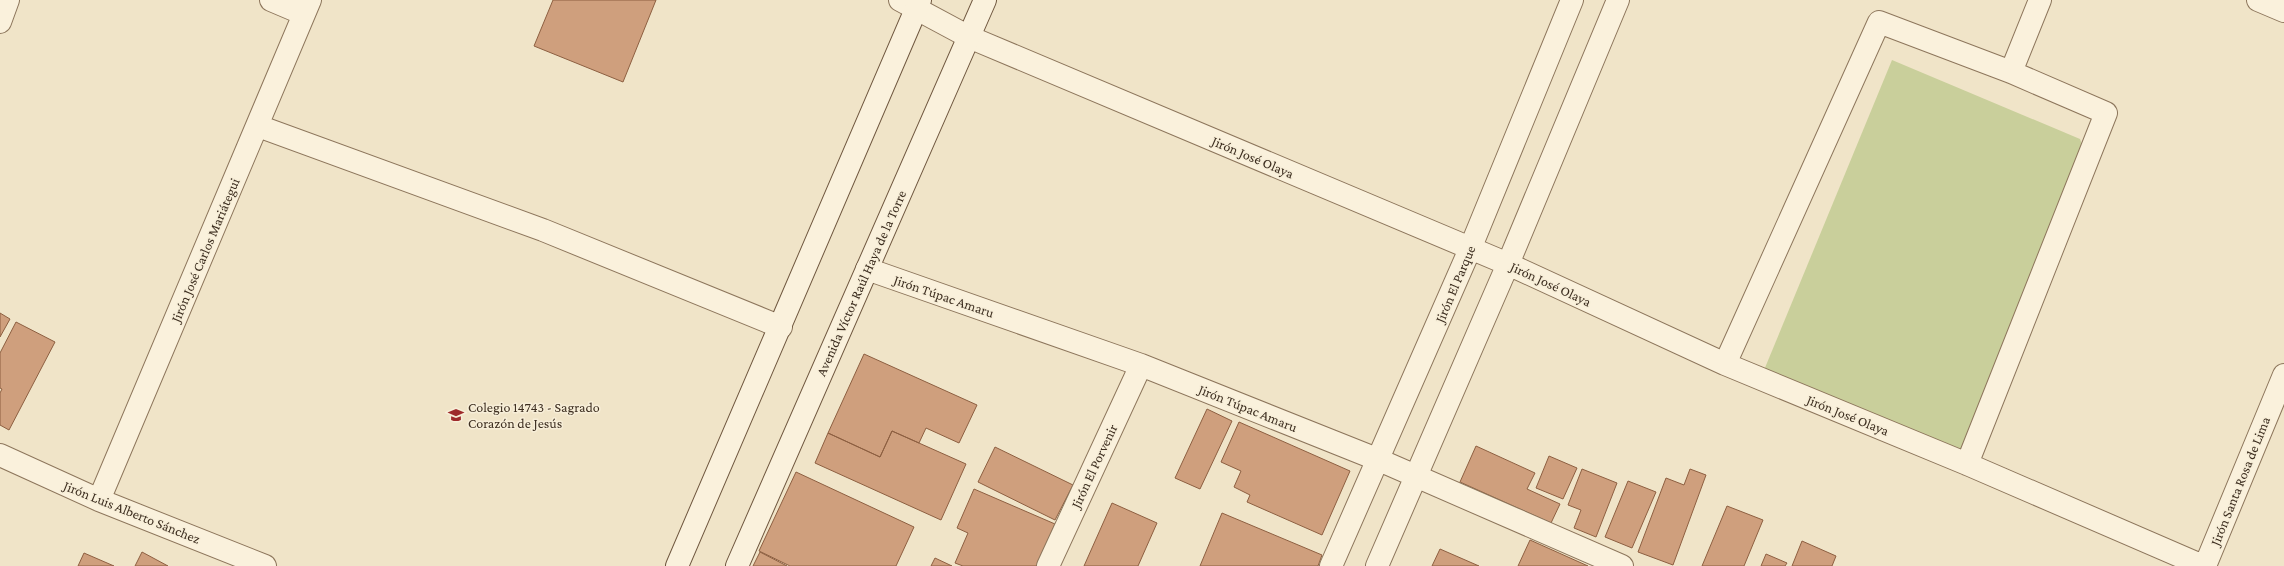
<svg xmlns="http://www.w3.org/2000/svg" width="2284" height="566" font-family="'Crimson Pro',serif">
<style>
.green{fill:#c9cf9b}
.building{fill:#cf9f7d;stroke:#8d5f41}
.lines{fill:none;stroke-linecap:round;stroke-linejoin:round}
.street-casing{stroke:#8d765c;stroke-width:24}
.secondary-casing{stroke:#6f573f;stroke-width:24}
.street{stroke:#faf1dc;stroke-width:22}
.secondary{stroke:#faf1dc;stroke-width:22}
.labels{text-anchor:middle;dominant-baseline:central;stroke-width:3;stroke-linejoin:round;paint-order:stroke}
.street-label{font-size:14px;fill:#3d2e20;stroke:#f7eed8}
.poi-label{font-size:14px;fill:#3d2e20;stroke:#f7eed8;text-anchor:start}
</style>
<rect width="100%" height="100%" fill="#f0e4c8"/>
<path class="green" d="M1892,60L2080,139L2085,152L1959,456L1762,375Z"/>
<path class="building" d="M553,0H656L623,82L534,46Z
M0,313L10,319L0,337Z
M16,322L55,342L9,430L0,425V393L2,389L0,388V353Z
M864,354L977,405L959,443L926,428L919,443L892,431L880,457L828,433Z
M1207,409L1232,421L1200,489L1175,478Z
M1239,422L1350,471L1322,535L1247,502L1250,495L1234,487L1241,471L1221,462Z
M892,431L966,464L941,520L815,463L828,433L880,457Z
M1476,446L1535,473L1527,489L1560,504L1551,523L1460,482Z
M995,447L1073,485L1055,520L978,482Z
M1549,456L1577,468L1563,499L1536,488Z
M1582,469L1617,483L1596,537L1574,528L1581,510L1568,505Z
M1690,469L1706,475L1673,565L1638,552L1666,478L1684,485Z
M796,472L914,527L896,566H790L759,551Z
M1628,481L1656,492L1632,548L1605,537Z
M974,489L1055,524L1037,566H963L955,563L968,533L957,528Z
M1112,503L1157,523L1138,566H1084Z
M1727,506L1763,520L1744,566H1702Z
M1222,513L1322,555L1318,566H1200Z
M1530,540L1588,566H1518Z
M1802,541L1836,556L1832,566H1792Z
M1440,549L1479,566H1432Z
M142,552L168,566H135Z
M760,552L787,566H753Z
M84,553L114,566H78Z
M1766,554L1787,563L1785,566H1761Z
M935,558L952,566H931Z"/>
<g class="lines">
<defs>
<path id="street" d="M271,0L304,14
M900,0L969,37L1508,264L1725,364L1967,464L2203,566
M2258,0L2284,11
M0,22L8,0
M2011,72L2040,0
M258,126L543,230L781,327
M867,269L1141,365L1379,460L1622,566
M1725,364L1879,22L2011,72L2106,113L1967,464
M0,455L99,500L265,566
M99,500L310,0
M1048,566L1141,365
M1331,566L1470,249L1572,0
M1377,566L1508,264L1618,0
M2205,566L2284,375"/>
<path id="secondary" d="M677,566L920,0
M737,566L985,0"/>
</defs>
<use href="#street" class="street-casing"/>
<use href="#secondary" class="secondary-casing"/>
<use href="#street" class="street"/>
<use href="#secondary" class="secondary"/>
</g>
<defs>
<symbol id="school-bare" viewBox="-9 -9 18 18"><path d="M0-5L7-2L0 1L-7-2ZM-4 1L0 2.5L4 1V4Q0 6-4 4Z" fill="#9e2a2b" stroke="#f7eed8" stroke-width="2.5" paint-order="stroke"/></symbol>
</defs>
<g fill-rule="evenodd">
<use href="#school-bare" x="445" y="404" width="22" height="22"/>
</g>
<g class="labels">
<g class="street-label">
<text transform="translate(1253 157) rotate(23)">Jirón José Olaya</text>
<text transform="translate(205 250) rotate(-67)">Jirón José Carlos Mariátegui</text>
<text transform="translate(861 283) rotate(-66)">Avenida Víctor Raúl Haya de la Torre</text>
<text transform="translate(1455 284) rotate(-67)">Jirón El Parque</text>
<text transform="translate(1551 284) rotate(25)">Jirón José Olaya</text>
<text transform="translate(944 296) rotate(19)">Jirón Túpac Amaru</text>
<text transform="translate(1248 408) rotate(22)">Jirón Túpac Amaru</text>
<text transform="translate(1848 415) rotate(22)">Jirón José Olaya</text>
<text transform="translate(1094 466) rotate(-65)">Jirón El Porvenir</text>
<text transform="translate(2240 481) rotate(-68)">Jirón Santa Rosa de Lima</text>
<text transform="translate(132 512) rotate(22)">Jirón Luis Alberto Sánchez</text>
</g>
<g class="poi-label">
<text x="468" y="407">Colegio 14743 - Sagrado<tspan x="468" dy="16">Corazón de Jesús</tspan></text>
</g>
</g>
</svg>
